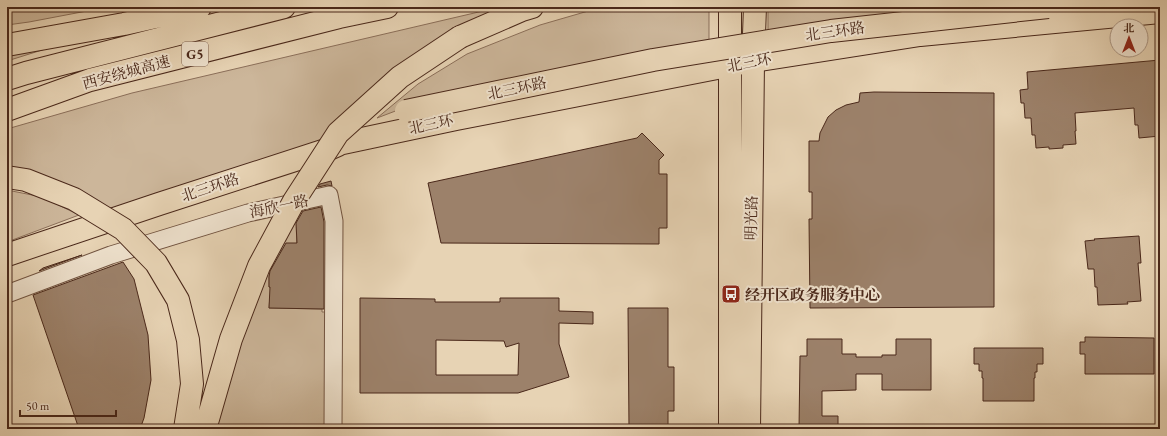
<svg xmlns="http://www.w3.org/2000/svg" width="1167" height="436" font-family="'EB Garamond','Noto Serif SC',serif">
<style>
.green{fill:#ccb69a;stroke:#8b6f5a}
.building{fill:#9c816a;stroke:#4a281a;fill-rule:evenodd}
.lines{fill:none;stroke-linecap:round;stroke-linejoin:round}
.minor-casing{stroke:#715340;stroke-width:19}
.major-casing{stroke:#4a281a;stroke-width:24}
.highway-casing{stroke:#4a281a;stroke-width:24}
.minor{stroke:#efe2ce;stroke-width:17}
.major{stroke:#e7d3b4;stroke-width:22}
.highway{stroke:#e7d3b4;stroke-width:22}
.highway-bridge-casing{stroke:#4a281a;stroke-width:24;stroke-linecap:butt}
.highway-bridge{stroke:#e7d3b4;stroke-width:22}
.labels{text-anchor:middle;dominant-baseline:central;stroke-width:4;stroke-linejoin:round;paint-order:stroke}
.shield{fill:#efe2ce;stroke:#7c6050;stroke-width:1}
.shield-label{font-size:14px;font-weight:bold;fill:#4a281a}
.street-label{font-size:15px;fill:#4a281a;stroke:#efe2ce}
.poi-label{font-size:15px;font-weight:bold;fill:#4a281a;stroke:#efe2ce;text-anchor:start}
</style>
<rect width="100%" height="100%" fill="#e7d3b4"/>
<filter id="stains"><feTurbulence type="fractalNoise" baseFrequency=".005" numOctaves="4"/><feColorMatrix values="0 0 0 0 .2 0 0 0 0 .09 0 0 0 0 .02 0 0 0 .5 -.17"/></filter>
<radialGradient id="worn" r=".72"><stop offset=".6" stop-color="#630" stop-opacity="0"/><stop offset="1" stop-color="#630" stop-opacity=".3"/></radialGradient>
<path class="green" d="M7,7H108L29,22L7,25Z
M500,7H516L408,65L316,151L110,211L7,170V129L132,93Z
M602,7H709V47L406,107L377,118L418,84L467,54L540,25Z
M768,7H1022L768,40Z
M58,45L7,61V53Z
M7,190L42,197L79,215L7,242Z
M323,200L322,275H269V287L322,288L270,295L269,308L322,309V312H326L327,429H207L269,266L281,267V243L296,205L297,264H310V201Z"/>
<path class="building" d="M1160,60V136L1139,138L1138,125H1135L1134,108L1075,113L1076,131H1075L1076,144L1063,145V148L1049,149V147L1036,148L1035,135H1032L1031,118H1025L1024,103H1021L1020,90L1028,89L1027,72Z
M874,92L994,93V307L810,308L809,219H812V192H809V141H819L820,133L828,117L836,110L846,105L859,102L860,93Z
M642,133L664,155L659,160V174H667V228H659V244L441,243L428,183L637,138Z
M331,181L332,186L327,185L318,187L320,184Z
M321,207L324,222V309L269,308L270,287H269V277L270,271L286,243H297L296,223L303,211Z
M1139,236L1141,263H1138L1141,301L1127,302L1128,304L1098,305L1097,287H1095L1094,269H1088L1085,241L1095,240L1094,239Z
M82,255L39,271L43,268Z
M123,262L134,279L148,335L151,380L144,418L140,429H79L33,295Z
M360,298L435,299V302H500V298H559V311L593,312V324L559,323V344L569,377L518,393H360ZM436,340L504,341L506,347L519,343L518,375H436Z
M628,308H668V367H674V411H668V429H629Z
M1085,337L1154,338V374H1085V354H1080V342H1085Z
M807,339H842V354H856V357H882V355H896V339H931V390H882V374H856V390L822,391V416H838V429H799L800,356H807Z
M974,348H1043V364H1037V372H1035V378H1034V401H983V378H982V371H979V364H974Z"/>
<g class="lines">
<defs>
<path id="minor" d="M7,294L111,255L248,213L329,195L334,221L333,429"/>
<path id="major" d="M730,7V429
M749,429L753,61L755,7"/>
<path id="highway" d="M460,37L522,10L532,7
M7,45L124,24L200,7
M7,79L26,73L284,7
M7,110L90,80L339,17L387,7
M343,143L456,119L753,61L920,35L1160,12
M7,255L159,204L329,149L338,145"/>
</defs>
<use href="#minor" class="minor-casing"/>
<use href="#major" class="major-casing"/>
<use href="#highway" class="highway-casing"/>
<use href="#minor" class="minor"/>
<use href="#major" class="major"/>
<use href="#highway" class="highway"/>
<defs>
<path id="highway-bridge" d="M406,111L653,60L831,31L1048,7
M7,177L26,180L74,199L123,229L156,263L178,300L188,340L192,384L185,429
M204,429L208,419L231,339L259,266L294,201L338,133L400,77L460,37"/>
</defs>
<use href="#highway-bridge" class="highway-bridge-casing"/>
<use href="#highway-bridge" class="highway-bridge"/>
</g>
<defs>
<symbol id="bus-square" viewBox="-11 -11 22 22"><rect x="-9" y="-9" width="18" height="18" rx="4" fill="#8f2418" stroke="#efe2ce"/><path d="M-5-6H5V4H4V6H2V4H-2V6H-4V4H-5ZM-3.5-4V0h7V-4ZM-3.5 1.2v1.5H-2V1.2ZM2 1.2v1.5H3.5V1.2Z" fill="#fff"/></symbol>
</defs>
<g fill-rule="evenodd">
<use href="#bus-square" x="720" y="283" width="22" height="22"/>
</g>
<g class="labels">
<rect class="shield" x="182" y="42" width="26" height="24" rx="3"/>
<g class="shield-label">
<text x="195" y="54">G5</text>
</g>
<g class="street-label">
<text transform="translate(835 31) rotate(-8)">北三环路</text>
<text transform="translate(749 62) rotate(-11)">北三环</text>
<text transform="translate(126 72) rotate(-15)">西安绕城高速</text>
<text transform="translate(517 88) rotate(-12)">北三环路</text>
<text transform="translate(431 124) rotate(-12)">北三环</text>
<text transform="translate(210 187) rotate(-18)">北三环路</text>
<text transform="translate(279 206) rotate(-12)">海欣一路</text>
<text transform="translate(751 218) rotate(-89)">明光路</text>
</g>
<g class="poi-label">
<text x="745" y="294">经开区政务服务中心</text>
</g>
</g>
<rect width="1167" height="436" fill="none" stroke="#e7d3b4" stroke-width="24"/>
<rect x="8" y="8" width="1151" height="420" fill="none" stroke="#4a281a" stroke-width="2"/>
<rect x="12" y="12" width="1143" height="412" fill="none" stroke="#4a281a"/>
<g transform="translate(1129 38)"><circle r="19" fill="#efe2ce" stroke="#ad9886"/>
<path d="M0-3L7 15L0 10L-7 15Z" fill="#8f2418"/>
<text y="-6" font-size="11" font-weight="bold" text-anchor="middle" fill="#4a281a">北</text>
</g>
<path d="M20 410v6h96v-6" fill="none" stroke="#4a281a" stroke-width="2"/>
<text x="26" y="410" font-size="12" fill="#4a281a" stroke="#efe2ce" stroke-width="3" paint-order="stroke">50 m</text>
<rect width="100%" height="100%" filter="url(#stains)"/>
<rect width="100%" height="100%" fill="url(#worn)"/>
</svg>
